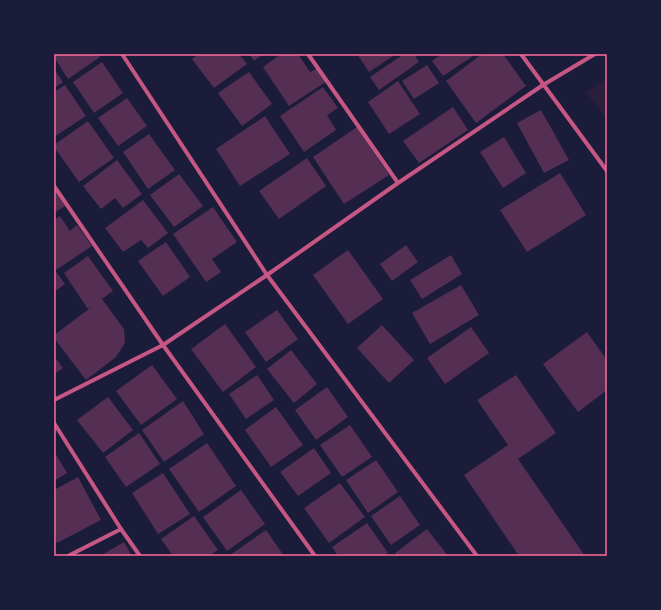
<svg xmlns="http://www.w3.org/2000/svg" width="661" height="610" font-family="'Sofia Sans Condensed',sans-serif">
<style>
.green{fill:#2a1e3b}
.building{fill:#542f53}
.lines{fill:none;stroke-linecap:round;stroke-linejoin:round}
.minor{stroke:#c65784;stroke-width:4}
.neatline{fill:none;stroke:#ff6b9d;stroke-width:1.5}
</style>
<rect width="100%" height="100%" fill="#1b1b3a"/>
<path class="green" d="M607,78V120L586,92Z"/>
<path class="building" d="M54,54H98L100,57L68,79L54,57Z
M199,54H239L247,64L214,88L192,59Z
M249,54H263L254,61Z
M281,54H298L310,72L318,68L327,81L289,106L263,67Z
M357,54H396L369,72Z
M404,54H414L419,62L379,90L370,77Z
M442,54H476L443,76L432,61Z
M482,54H503L526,86L476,123L446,81Z
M102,62L123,93L94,113L73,82Z
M427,65L439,83L414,99L402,81Z
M54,69L63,82L54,88Z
M249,72L272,104L242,126L218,93Z
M398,81L420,114L389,134L368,102Z
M65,85L86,116L54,137V92Z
M323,87L338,108L327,115L336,130L304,152L280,116Z
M127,98L147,126L118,146L98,118Z
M453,107L468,130L419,163L403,141Z
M541,110L569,160L544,173L517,123Z
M265,116L290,154L240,186L216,149Z
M88,121L114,158L79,182L54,147V145Z
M357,127L389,175L344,204L313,157Z
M149,134L175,170L148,189L123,152Z
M504,137L526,173L503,188L480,152Z
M307,158L326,186L279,219L259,191Z
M117,160L142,194L123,208L115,198L101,209L83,186Z
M560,173L586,215L527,252L500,210Z
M179,174L203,206L174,227L150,195Z
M54,190L65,206L54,213Z
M143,200L168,233L148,248L141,240L123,252L105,228Z
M213,207L237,242L212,259L221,272L206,282L173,234Z
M60,216L70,231L77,225L92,246L56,270L54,268V220Z
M166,242L190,277L163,296L138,261Z
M406,245L418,262L392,281L380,264Z
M348,250L383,299L348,324L313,275Z
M451,255L462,274L422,299L410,280Z
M88,256L113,291L102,299L124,329L125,343L116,357L86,380L54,338V335L93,306L88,309L64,273Z
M54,269L65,284L54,292Z
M461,285L479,315L430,344L412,313Z
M277,310L298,339L266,362L245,332Z
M225,324L256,367L223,392L191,349Z
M382,325L414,360L389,383L357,348Z
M471,327L489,353L445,384L427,358Z
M587,332L607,360V390L578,412L543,364Z
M291,350L317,384L294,403L267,369Z
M54,356L63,368L54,374Z
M152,365L177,399L141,425L116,391Z
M257,375L274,400L246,419L229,394Z
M516,375L556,433L518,459L585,556H519L464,475L508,445L477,400Z
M327,387L348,417L316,440L295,410Z
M108,397L133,430L103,453L77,420Z
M183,401L204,434L164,462L142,430Z
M276,407L303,445L271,467L245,430Z
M350,425L372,457L342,477L320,445Z
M139,433L160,464L126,487L105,457Z
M207,443L236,486L199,512L169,469Z
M314,448L331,473L298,496L280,472Z
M54,451L67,473L54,481Z
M376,460L398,492L368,513L346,480Z
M163,473L190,514L158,534L132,493Z
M78,477L101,520L57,543L54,537V490Z
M340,483L365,517L329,543L304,508Z
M241,490L265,524L227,551L203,517Z
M400,496L420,525L391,545L371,516Z
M194,516L218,550L209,556H173L161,539Z
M367,523L388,553L383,556H338L332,547Z
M427,529L448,556H397L395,553Z
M266,530L284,556H231L230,555Z
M124,542L132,556H100Z"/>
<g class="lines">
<path class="minor" d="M122,54L267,275L477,556
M308,54L398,183
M521,54L607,171
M54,186L163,345L315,556
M54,400L163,345L267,275L398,183L543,85L595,54
M54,423L121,529L140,556
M68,556L121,529"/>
</g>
<rect width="661" height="610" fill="none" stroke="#1b1b3a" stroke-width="110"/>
<rect x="55" y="55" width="551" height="500" class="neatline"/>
</svg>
